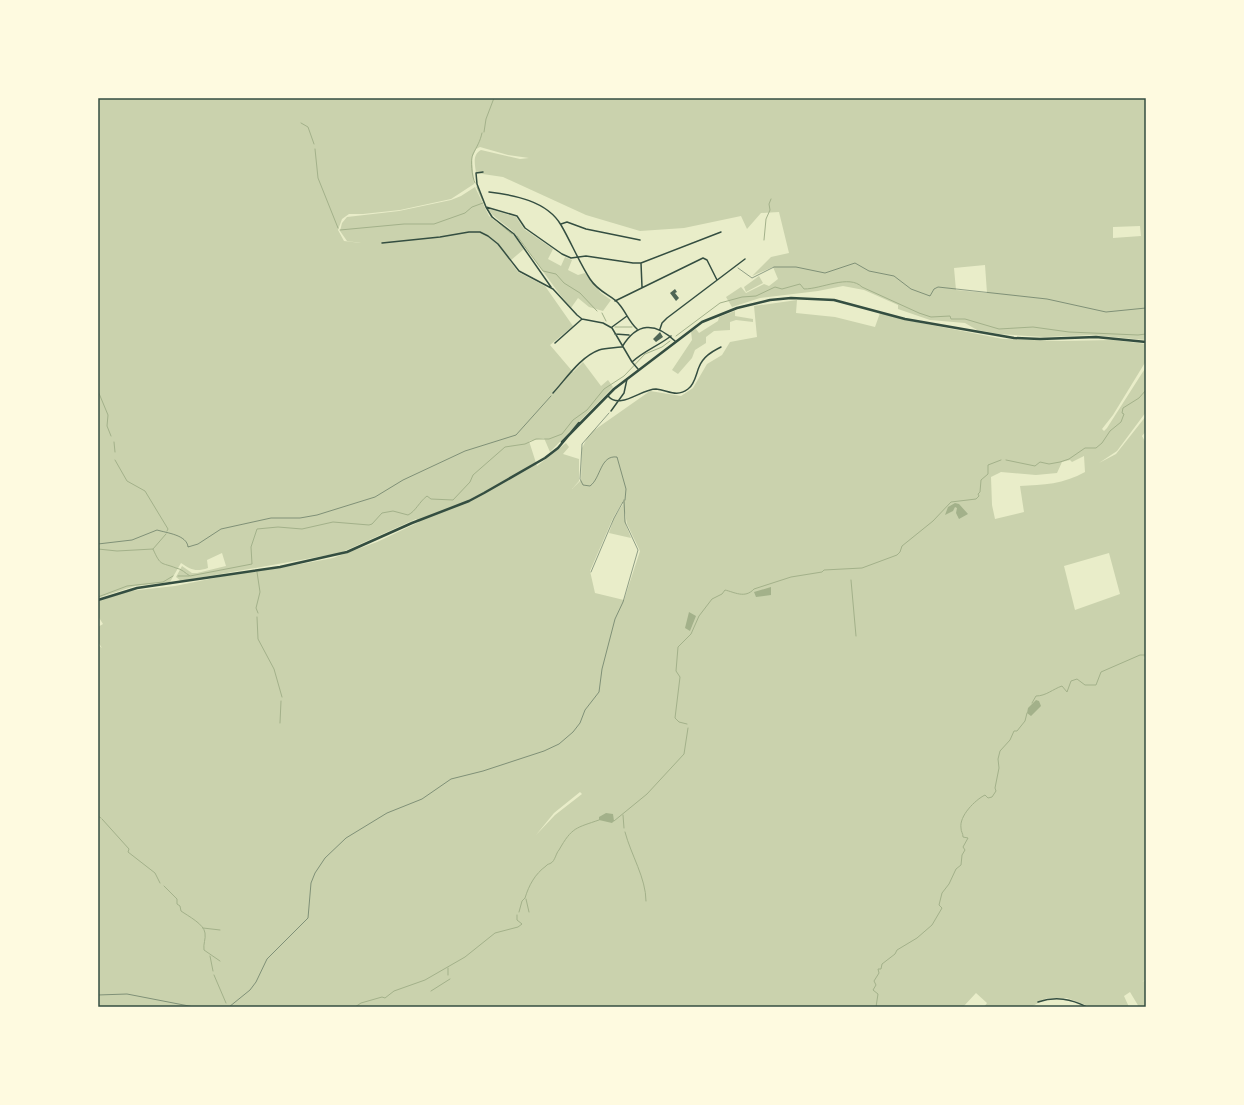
<svg xmlns="http://www.w3.org/2000/svg" width="1244" height="1105" font-family="Commissioner,sans-serif">
<style>
.green{fill:#cad2ad;fill-rule:evenodd}
.water{fill:#a3b18a}
.lines{fill:none;stroke-linecap:round;stroke-linejoin:round}
.stream{stroke:#a3b18a;stroke-width:1}
.building{fill:#4f6655}
.path{stroke:#344e41;stroke-width:0.5}
.minor{stroke:#344e41;stroke-width:1.5}
.primary{stroke:#344e41;stroke-width:2.5}
.neatline{fill:none;stroke:#344e41;stroke-width:1.5}
</style>
<rect width="100%" height="100%" fill="#e9edc9"/>
<path class="green" d="M98,98H1146V340L1091,335L1044,337L999,334L977,330L965,323L930,320L898,309V305L864,290L843,286L818,291L760,298L732,307L726,297L741,287L746,293L764,284L769,286L778,279L773,267L752,276L771,257L789,253L779,212L761,213L747,229L741,216L684,228L640,231L586,215L503,177L476,173C475,164 472,155 481,150L520,159L529,158L508,155L480,147L476,149L472,158L474,184L451,199L400,210L363,214H349L342,219L338,230L344,241L361,243L347,241L340,231L342,223L347,217L399,211L451,200L461,196L475,187L489,216L515,236L524,249L510,261L518,272L545,286L573,326L550,345L573,372L583,362L601,386L608,380L613,387L550,452L544,438L529,441L537,466L566,443L569,447L563,454L579,459V481L572,489L581,480L582,448L587,438L593,431L650,391L681,396L693,388L707,364L722,355L730,342L757,337L754,306L797,300L796,313L835,317L875,327L880,313L911,321L1003,339L1061,341L1113,340L1146,344V361L1113,415L1102,429L1104,431L1107,428L1146,367V412L1117,451L1099,463L1116,454L1146,416V431L1142,436L1146,443V657L1143,658L1146,659V979L1142,982L1146,980V1007H1139L1130,992L1124,996L1129,1007H1091L1067,998H1047L1031,1007H984L987,1003L976,993L963,1007H98V645L102,648L98,642V627L103,624L98,616V601L130,591L175,586L239,573L280,568L333,558L377,542L419,522L416,519L340,553L181,581L176,577L182,566L192,573H197L226,566L222,553L207,560L208,568C196,572 191,570 181,563L170,582L135,586L98,598ZM1140,226L1141,236L1113,238V227ZM985,265L987,293L956,290L954,268ZM1084,456L1085,472C1064,484 1043,485 1020,486L1024,512L995,519L992,505L991,477L1001,472L1036,475L1057,473L1062,462L1070,460L1072,462ZM622,503L623,504L614,518L609,533L631,538L626,525L624,507L627,524L640,551L624,600L595,593L590,571L613,518ZM1109,553L1120,594L1075,610L1064,566ZM580,792L582,794L555,815L536,835L554,813Z
M487,208L516,217L524,229L553,249L548,259L561,266L565,257L572,260L568,270L578,275L585,273L601,293L611,300L603,311L589,307L578,298L571,308C551,285 536,259 516,235C508,225 495,220 487,208Z
M759,276L763,283L746,292L744,287Z
M735,311V316L753,319V322L736,320L730,322V330L714,331L706,337V343L695,350L692,358L678,374L672,370L692,340L691,331L696,329L699,333L718,321L719,317Z"/>
<path class="water" d="M955,503L959,504L968,514L959,519L956,513L957,508L955,507L953,511L945,515L948,507Z
M771,587V595L756,597L754,592Z
M689,612L696,616L690,631L685,628Z
M1036,700L1039,701L1041,706L1031,716L1027,713L1028,708Z
M606,813L613,814L614,821L612,823L599,820V817Z"/>
<g class="lines">
<path class="stream" d="M301,123L308,127L314,144
M484,132L486,119L494,98
M315,149L318,178L338,228
M475,183C472,177 470,160 473,154C477,146 480,142 482,133
M477,187C488,214 490,216 512,234
M340,230L404,224H434L465,213L472,207L483,203
M517,236L543,271L556,274L564,283L580,293L597,311
M764,240L766,219L770,210L769,204L771,199
M602,313L606,321
M615,327H632
M676,336L720,303L742,297L756,296L775,287L782,289L800,284L804,289C822,289 849,274 862,287L919,313L931,317L950,316L951,319H965L999,329L1033,327L1069,332L1138,335L1146,334
M1146,385V389
M98,391L108,415L107,426L111,436
M114,442L115,452
M115,460L127,481L145,491L168,529L167,531
M1006,460L1035,466L1040,462L1049,464L1060,462L1069,459L1085,448H1096L1102,443L1110,431L1121,422L1124,414L1122,413L1123,408L1139,398L1146,390
M98,549L117,551L153,549C161,567 161,562 176,568C182,569 185,573 190,576L252,564L251,547L257,529L278,527L302,529L333,522L369,525L372,524L382,513L393,511L408,515C416,511 419,502 427,496L431,499L453,500L470,482L473,475L505,447L525,444L536,439H549L562,434L573,420L587,410L604,389L624,376L645,354L662,347L670,341
M153,549L166,534
M257,572L260,592L256,608L258,613
M178,576H189
M851,580L856,636
M98,597L127,586L163,582L173,576
M257,617L258,639L274,669L282,697
M1032,703L1036,696C1046,696 1053,689 1062,686L1067,692L1071,681L1077,679L1085,685H1096L1101,672L1140,655H1146
M280,723L281,701
M687,724L679,722L675,718L680,677L676,671L678,647L691,634L699,616L712,599L722,594L725,590C734,592 745,599 754,589L791,577L822,572L824,570L862,568L897,555L900,552L902,546L933,521L951,502L976,499L979,496L978,494L980,492L981,480L988,474V465L1001,460
M623,815L624,828
M98,816L101,818
M102,819L129,849L128,852L155,873L160,883
M614,821L647,794L684,754L688,728
M625,832C631,855 646,878 646,901
M164,886L177,899V904L180,906L181,911C188,916 204,924 205,933C206,939 203,944 204,950L220,961
M526,899L529,912
M519,912L522,901L525,898C529,885 535,874 546,866C547,864 550,864 551,863C555,861 556,853 559,850C572,827 576,828 599,820
M203,928L220,930
M210,956L213,971
M214,975L226,1003
M448,975V968
M431,991L450,979
M355,1007L361,1003L382,997L385,998L394,991L425,980L465,957L495,933L518,927L522,924L517,920V915
M876,1007L878,994L873,990L876,985L874,981L879,973L878,969H881L882,964L895,954L897,950L917,938L932,925L942,908L939,905L942,893L949,884L956,869L961,865L962,855L965,850L963,847L968,838L963,837C963,833 961,832 961,828C959,816 975,800 985,795L988,798L992,797L996,791L995,788L999,768L998,759L1000,751L1010,740L1014,731H1017L1025,721L1027,713"/>
</g>
<path class="building" d="M675,289L677,292L675,293L679,298L676,301L670,293Z
M660,332L663,337L656,342L653,339Z"/>
<g class="lines">
<path class="path" d="M738,268L752,278L774,267H796L825,273L855,263L869,271L894,276L911,289L930,296L934,289L938,287L1047,299L1106,312L1146,308
M609,413L582,444L580,479L583,485L590,486C601,478 600,455 617,457L626,489L625,500
M98,544L132,540L157,530C167,533 187,535 188,547L198,544L221,529L271,518H300L317,515L375,497L403,480L465,451L516,435L551,396
M591,572L614,518L623,502
M98,995L127,994L194,1007
M229,1007L250,990L256,982L267,959L308,918L311,883L315,873L325,858L346,838L387,813L422,799L451,779L483,771L544,751L559,744L573,732L580,723L585,710L599,692L602,669L615,619L623,602L638,550L625,522L624,500"/>
<path class="minor" d="M483,172L476,173L477,184L486,207L492,217L514,234L551,287
M489,192C514,195 547,201 561,225C571,242 579,262 590,279C599,293 612,295 619,304C626,312 629,322 637,329
M486,207L517,216L525,228L562,254L571,258L586,256L633,263H641L721,232
M561,224L567,222L586,229L640,240
M382,243L440,237L469,232H480L488,236L498,244L519,271L553,289L577,315L582,319L603,323L612,328L632,362L638,369
M641,263L642,287
M615,301L703,258L707,260L717,280
M612,327L627,316
M660,329L662,323L667,318L745,259
M615,334L629,335
M555,343L582,319
M622,347C637,322 655,322 675,341
M632,362C644,351 658,346 671,336
M553,393C566,379 580,357 599,350C606,348 614,348 621,347
M608,396C620,410 641,389 656,389C668,390 676,398 688,389C695,384 696,374 699,367C703,357 711,352 721,347
M611,411L624,393L627,379
M1038,1002C1056,996 1071,999 1087,1007"/>
<path class="primary" d="M562,442L614,389L702,322L737,308L770,300L791,298L834,300L905,319L1014,338L1040,339L1096,337L1146,342
M98,600L137,588L280,567L347,552L412,523L469,501L484,493L545,458L558,448L579,423"/>
</g>
<rect width="1244" height="1105" fill="none" stroke="#fefae0" stroke-width="198"/>
<rect x="99" y="99" width="1046" height="907" class="neatline"/>
</svg>
